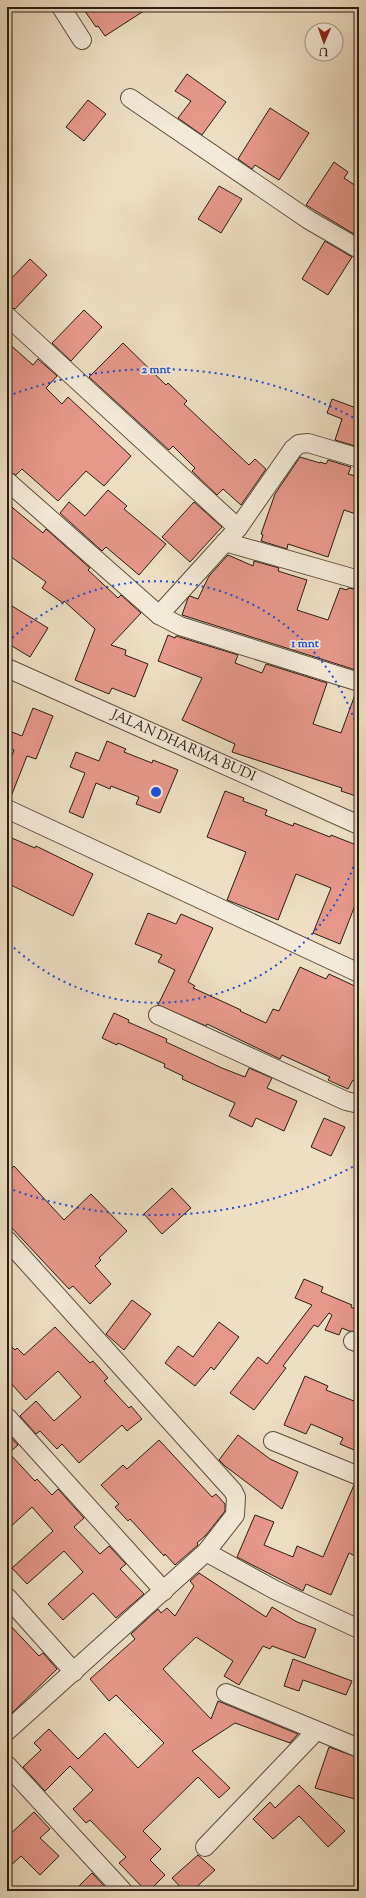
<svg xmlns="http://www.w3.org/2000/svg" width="366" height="1898" font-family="'Sorts Mill Goudy',serif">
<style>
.building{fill:#e6988a;stroke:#2b1d10}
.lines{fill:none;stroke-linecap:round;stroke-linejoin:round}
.street-casing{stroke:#5c4e3d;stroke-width:20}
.street{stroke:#f4ead9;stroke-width:18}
.ring{fill:none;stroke:#1d4ed8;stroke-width:2;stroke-dasharray:2 4}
.labels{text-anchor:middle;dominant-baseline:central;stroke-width:3.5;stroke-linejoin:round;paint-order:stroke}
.street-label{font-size:14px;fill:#2b1d10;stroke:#f4ead9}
.centre{fill:#1d4ed8;stroke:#f4ead9;stroke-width:2}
.ring-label{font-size:12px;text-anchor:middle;font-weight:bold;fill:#1d4ed8;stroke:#f4ead9;stroke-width:3.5;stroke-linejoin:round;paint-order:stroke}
</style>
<rect width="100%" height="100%" fill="#eedfc4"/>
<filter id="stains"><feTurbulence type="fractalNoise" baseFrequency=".005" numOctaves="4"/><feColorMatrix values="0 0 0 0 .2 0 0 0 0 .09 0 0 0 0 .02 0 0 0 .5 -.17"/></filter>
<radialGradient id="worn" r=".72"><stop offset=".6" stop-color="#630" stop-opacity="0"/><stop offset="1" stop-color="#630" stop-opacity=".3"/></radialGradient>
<path class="building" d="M82,7H150L105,36L98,26L96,27Z
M187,74L226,102L202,135L178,118L191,101L175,91Z
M88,100L106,114L84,141L66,127Z
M270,108L309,133L279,180L255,165L252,169L238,159Z
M334,162L348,172L344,178L359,188V226L354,234L306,205Z
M219,186L242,199L221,233L198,219Z
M325,241L352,257L328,295L302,279Z
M30,259L47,275L15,309L7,306V283Z
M84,310L102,327L71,361L52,343Z
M7,342L33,365L38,359L57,376L46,388L62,404L68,397L131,456L104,486L86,471L58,501L22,469L16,475L7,471Z
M123,343L166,385L168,383L187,401L184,404L249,465L255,459L266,469L241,505L223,489L217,495L192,471L195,468L173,446L169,450L89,377Z
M332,399L359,409L358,447L335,440L342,419L327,413Z
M300,457L320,463V462L326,464L328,460L351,467L348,474L359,477V515L344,510L328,557L288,544L287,549L261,541L263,535L261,534L275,494Z
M108,490L127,506L124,509L166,544L139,575L106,547L102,551L60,513L69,502L85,516Z
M194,502L222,527L190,562L162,537Z
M7,503L43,533L46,529L90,568L88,570L118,598L121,595L141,613L111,645L126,650L125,655L148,664L135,697L112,688L109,694L75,680L95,629L64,601L63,603L42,588L46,582L7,554Z
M228,555L253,566L254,561L279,568L278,571L307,580L297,610L328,620L340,588L347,590L348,588L359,590V671L182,615L188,598L190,596L198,599L209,576Z
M7,603L48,628L30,657L7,643Z
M168,635L175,638L176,636L238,655L235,663L262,673L266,664L327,683L313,724L341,733L356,692H359V797L341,791L342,788L232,752L235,744L182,720L202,678L158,661Z
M33,708L53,716L36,759L27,756L10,799H7V769L14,750L7,748V730L22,736Z
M107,741L126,749L124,752L152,763L153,760L178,770L160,813L136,804L139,797L111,786L110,789L96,783L83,818L69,812L85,773L70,767L76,752L99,761Z
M225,791L244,798L243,801L267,810L265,815L293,826L294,823L330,837L331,835L359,846V895L340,944L313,933L331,888L296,874L278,920L227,900L246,852L207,837Z
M7,836L35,848L36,846L93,874L73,916L7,883Z
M148,913L176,924L181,914L213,928L188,982L195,986L193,988L241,1010L240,1011L266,1023L273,1009L279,1011L300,967L326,979L329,974L359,988V1083L353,1080L348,1089L328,1080L330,1077L282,1055L280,1059L207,1024L206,1026L158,1005L175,970L158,962L162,955L135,944Z
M114,1013L129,1020L128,1022L167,1039L166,1042L222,1068L245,1077L249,1068L272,1078L267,1088L297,1101L284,1131L256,1118L252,1127L229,1116L235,1103L182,1079L183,1076L164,1067L165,1064L118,1043L117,1045L102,1038Z
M324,1118L345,1127L331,1156L311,1147Z
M14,1166L64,1220L91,1194L127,1231L99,1258L101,1260L95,1266L111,1284L90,1304L73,1286L69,1289L10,1226H7V1173Z
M172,1188L191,1208L162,1234L144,1214Z
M304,1279L323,1287L321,1292L352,1305L351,1307L359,1311V1332L349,1331L342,1328L339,1335L325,1330L332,1315L329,1313L318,1327L314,1325L283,1366L286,1368L254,1410L230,1393L258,1357L267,1364L312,1305L295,1298Z
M132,1300L151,1314L124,1350L106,1334Z
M219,1322L239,1337L214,1370L211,1367L195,1386L165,1363L178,1346L193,1357Z
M55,1327L90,1363L93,1361L108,1378L104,1381L129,1408L131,1406L142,1419L127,1431L122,1425L79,1463L62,1444L57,1449L40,1431L36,1434L20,1416L36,1401L54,1421L81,1397L58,1371L26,1400L7,1379V1342L15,1350L17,1348L24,1355Z
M305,1376L328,1386L326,1390L359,1403V1452L340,1444L343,1438L311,1424L306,1434L284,1425Z
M7,1433L18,1445L9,1453L35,1481L37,1479L52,1495L58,1489L84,1518L74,1527L100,1554L109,1546L126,1564L120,1569L144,1594L116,1618L93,1593L63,1620L48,1604L83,1572L64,1551L27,1584L12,1568L53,1531L32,1507L7,1530Z
M238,1435L270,1459L298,1472L282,1509L225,1466L219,1460Z
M159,1440L212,1497L216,1494L225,1504V1511L206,1535L197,1543L198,1545L175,1565L165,1554L164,1556L130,1519L128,1521L115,1507L119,1504L101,1485L123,1465L127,1469Z
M354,1485L359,1486V1558L349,1553L331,1595L306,1584L303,1591L237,1557L255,1515L274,1522L264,1545L293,1557L297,1546L323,1557Z
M199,1573L266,1617L272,1607L297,1622L316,1629L305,1658L272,1646L270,1649L263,1646L239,1685L224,1676L233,1661L196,1637L163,1669L211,1719L218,1701L298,1734L290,1743L235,1723L192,1751L230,1788L219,1798L198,1777L143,1831L161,1849L150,1860L165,1875L149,1891H146L119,1863L126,1857L90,1820L86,1823L73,1809L93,1790L70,1766L45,1791L23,1767L41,1750L34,1743L49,1729L78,1759L105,1733L138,1768L164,1743L116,1695L109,1701L90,1679L135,1639L131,1634L158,1609L161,1613L167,1608L175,1616L194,1586L190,1581Z
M7,1622L39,1656L43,1653L57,1669L9,1716L7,1714Z
M293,1659L352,1681L346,1695L303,1680L299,1691L284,1686Z
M329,1747L359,1758V1784L355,1799L315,1788Z
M299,1785L345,1831L328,1847L299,1816L273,1839L253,1819L270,1802L275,1808Z
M34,1812L50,1829L40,1838L59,1856L40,1875L21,1856L7,1869V1837Z
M198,1855L215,1870L192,1891H184L172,1878Z
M92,1873L105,1887L101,1891H74Z"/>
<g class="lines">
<defs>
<g id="street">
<path d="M61,7L82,40"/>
<path d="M130,98L309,220L359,249"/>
<path d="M7,316L238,528"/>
<path d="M7,481L159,615L180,626L359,682"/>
<path d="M225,542L359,580"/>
<path d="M159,615L238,528L293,449L299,444L308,443L359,458"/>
<path id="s1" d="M7,668L359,825"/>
<path d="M7,809L359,973"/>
<path d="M158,1015L346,1101L359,1104"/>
<path d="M7,1240L233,1491L236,1497L235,1515L206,1552L7,1731"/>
<path d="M353,1341L359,1343"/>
<path d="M7,1417L164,1591"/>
<path d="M273,1441L359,1476"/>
<path d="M206,1552L275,1590L359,1629"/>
<path d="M7,1597L74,1672"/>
<path d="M226,1693L359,1748"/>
<path d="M7,1765L123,1891"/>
<path d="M205,1847L316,1731"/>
</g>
</defs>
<use href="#street" class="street-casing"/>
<use href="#street" class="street"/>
</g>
<g class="ring">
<path d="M359 850A211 211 0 0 1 8 942M8 642A211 211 0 0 1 359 734"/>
<path d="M358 1164A423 423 0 0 1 8 1188M8 396A423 423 0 0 1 358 420"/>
</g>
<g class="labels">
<g class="street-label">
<text stroke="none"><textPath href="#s1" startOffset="193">JALAN DHARMA BUDI</textPath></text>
</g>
</g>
<circle cx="156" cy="792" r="6" class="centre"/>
<g class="ring-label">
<text x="156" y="373">2 mnt</text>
<text x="305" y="647">1 mnt</text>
</g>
<rect width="366" height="1898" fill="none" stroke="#eedfc4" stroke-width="24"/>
<rect x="8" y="8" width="350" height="1882" fill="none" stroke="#2b1d10" stroke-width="2"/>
<rect x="12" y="12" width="342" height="1874" fill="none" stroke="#2b1d10"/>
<g transform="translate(324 42) rotate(182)"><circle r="19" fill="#f4ead9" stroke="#a49889"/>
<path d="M0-3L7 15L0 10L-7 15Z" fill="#8f2418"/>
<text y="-6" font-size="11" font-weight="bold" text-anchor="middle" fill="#2b1d10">U</text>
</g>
<rect width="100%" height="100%" filter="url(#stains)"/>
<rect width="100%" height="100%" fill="url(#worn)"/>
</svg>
